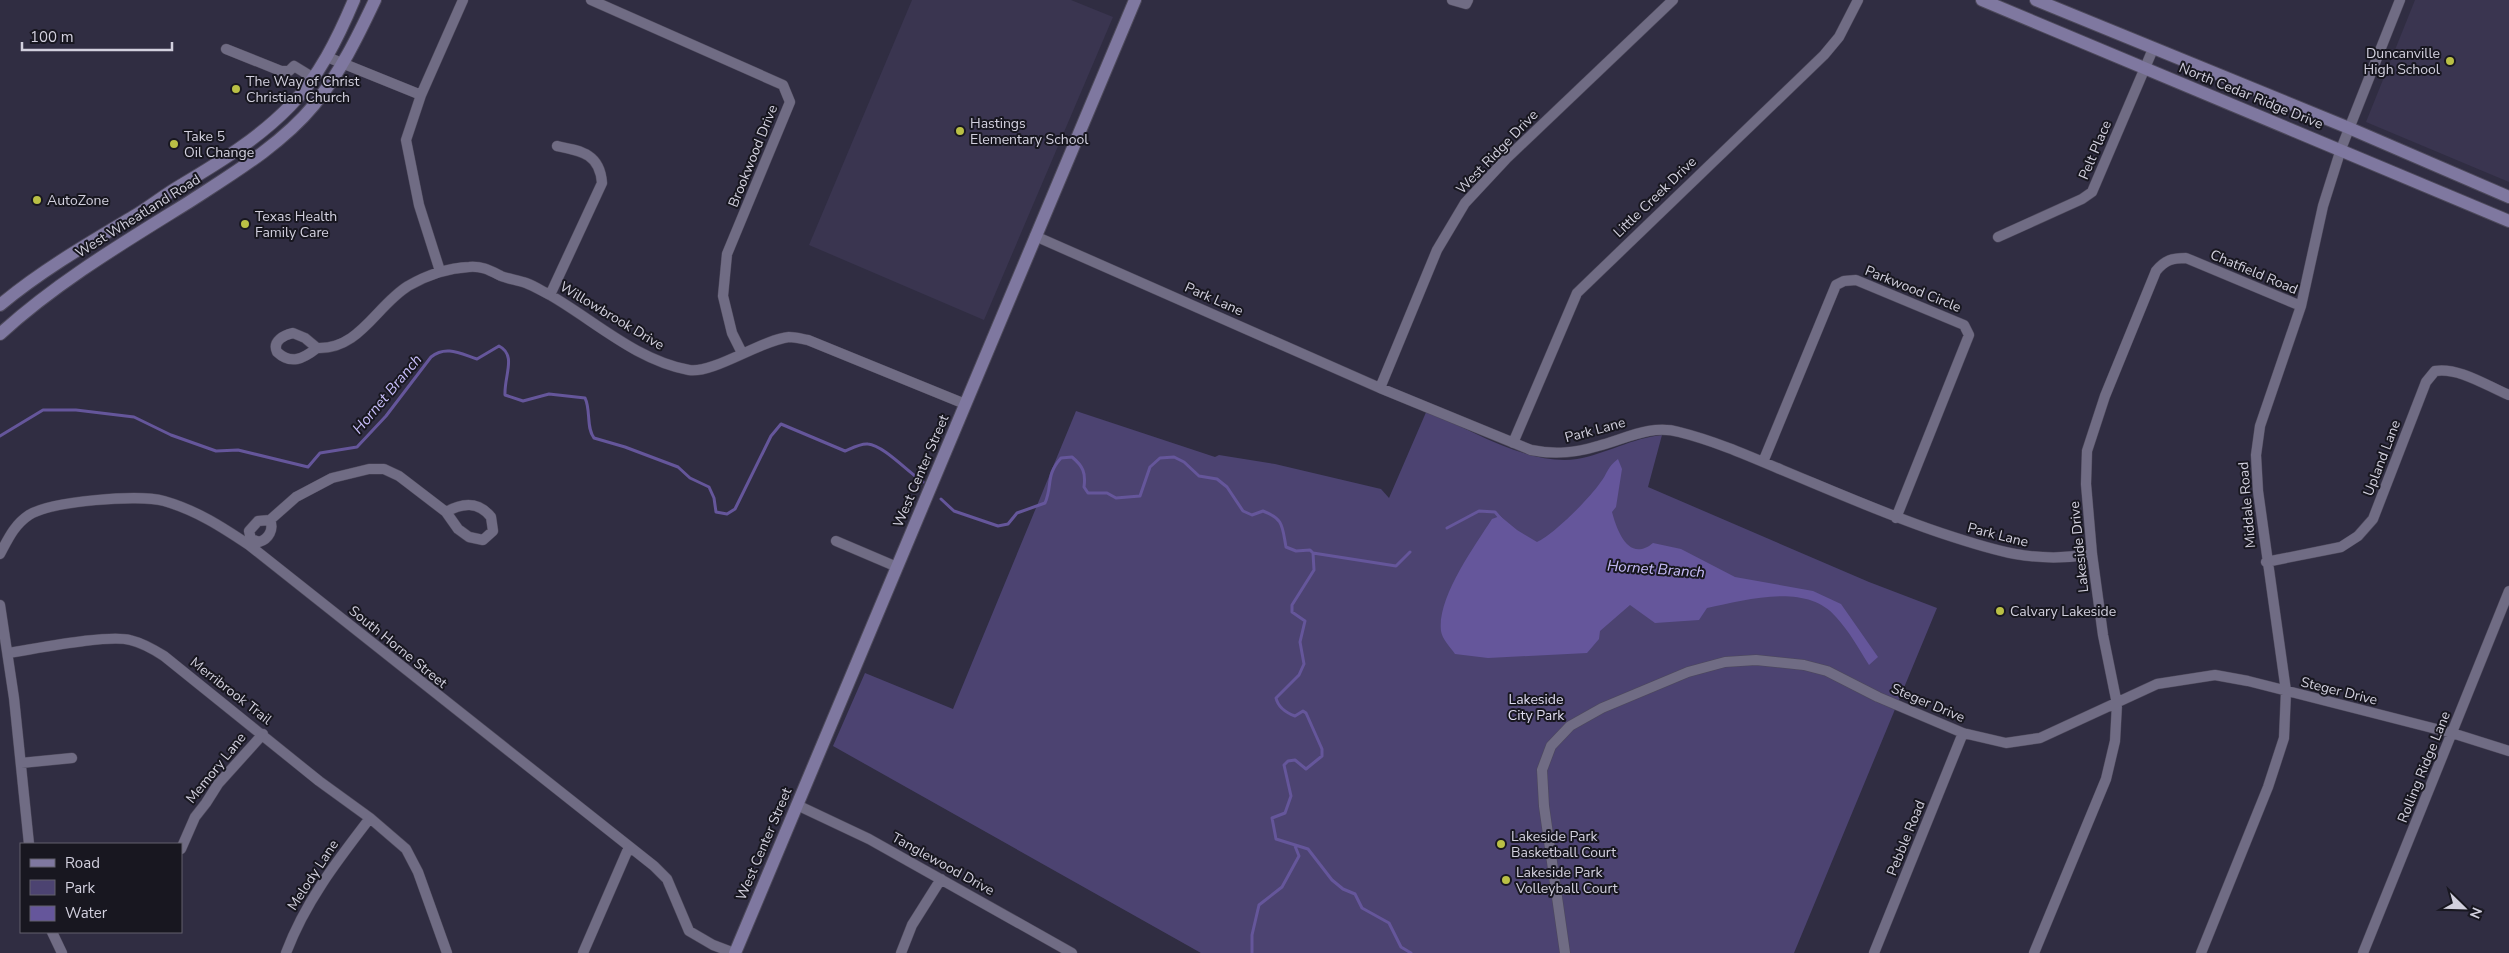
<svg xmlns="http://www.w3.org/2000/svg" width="2509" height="953" font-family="'Nunito Sans',sans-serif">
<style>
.built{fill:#3a3550}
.green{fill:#4c4371}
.water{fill:#65569b}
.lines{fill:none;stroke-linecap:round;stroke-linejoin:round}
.stream{stroke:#65569b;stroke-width:3}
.street-casing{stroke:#4d495b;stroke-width:11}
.secondary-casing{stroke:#4d495b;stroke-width:14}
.street{stroke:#706c84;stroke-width:10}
.secondary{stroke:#7f78a0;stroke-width:12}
.poi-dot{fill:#bac045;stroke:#181720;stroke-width:2}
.labels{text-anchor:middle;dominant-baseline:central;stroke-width:4;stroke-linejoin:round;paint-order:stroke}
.poi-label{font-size:14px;fill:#d2d0de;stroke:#181720;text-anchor:start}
.street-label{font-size:14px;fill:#d2d0de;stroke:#181720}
.park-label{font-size:14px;fill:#dedbef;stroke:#181720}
.water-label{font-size:15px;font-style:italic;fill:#c8befa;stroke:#181720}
</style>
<rect width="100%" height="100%" fill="#302d42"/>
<path class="built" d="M912,0H1071L1113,17L984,320L809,245Z
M2415,0H2509V182L2366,122Z"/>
<path class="green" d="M1427,410C1470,430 1529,466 1577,459C1606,454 1632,438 1662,435L1648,487L1869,582L1937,608L1794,953H1201L833,746L865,673L953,709L1076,411L1215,457L1219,455L1275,464L1381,489L1389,498Z"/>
<path class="water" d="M1618,459L1622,469L1616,507L1612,512C1617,531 1629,563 1653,543L1681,549L1735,577L1813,591L1841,604L1878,657L1869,665C1859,649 1849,631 1836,617C1807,582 1745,600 1707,608L1699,620L1655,623L1630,605L1600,631L1599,639L1587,653L1488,658L1455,654C1451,648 1442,639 1441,631C1437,598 1474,547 1492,519L1500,516L1517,530L1537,542C1553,535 1590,498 1600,483C1608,473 1607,467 1618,459Z"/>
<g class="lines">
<path class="stream" d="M0,436L43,410H76L134,417L171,435L216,451L238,450L308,467L320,453L357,447L386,416L431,357C446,345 461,354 477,359L499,346C517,355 504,376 505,395L523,401L549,394L585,398C591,410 586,428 594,438L625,447L678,467L690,478L709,487L714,498L716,512L727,514L735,509L771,436L781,424L845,451C852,448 861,443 868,444C883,445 909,473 923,482
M941,499L954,511L998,526L1008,524L1017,513L1045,503C1053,485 1045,476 1061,458L1072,457C1083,466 1086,473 1084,487L1088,493H1107L1116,498L1140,496L1150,467L1160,458L1174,457L1184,462L1199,476L1217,479L1227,487L1243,511L1252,515L1263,511C1284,519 1282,526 1286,547L1296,551L1310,550L1313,553L1396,566L1410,552
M1447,528L1479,511L1495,512L1501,519
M1313,553L1314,570L1292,605V612L1305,621L1300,642L1304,664L1299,675L1276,698C1278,707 1287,713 1295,716L1303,711L1306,713L1322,749V756L1306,769L1295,760L1288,761L1284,765L1291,796L1285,813L1272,818L1276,839L1308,849L1332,880L1343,889L1355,894L1362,908L1389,923L1401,947L1411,953
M1252,953V935L1259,905L1282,887L1299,856L1295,846"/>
<defs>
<path id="street" d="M591,0L783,85L790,102L727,254L723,296L732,333L742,353
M1452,0L1466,4L1468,0
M226,49L281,71H289L294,66L312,77
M327,57L421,95
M1035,236L1380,388L1531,450C1555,455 1575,453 1598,446C1625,439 1651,424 1679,432C1715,441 1749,456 1782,470C1835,492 1887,515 1941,533C1995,551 2035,564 2092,554
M1998,237L2082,199L2092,192L2153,49
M440,271L419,205L406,140L421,95L463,0
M550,295L602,183C600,154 582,151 557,146
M293,333L305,338L317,348C303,359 291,365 277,352C272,341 284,335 293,333Z
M317,348C359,350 376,306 408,286C427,275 447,268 469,267C482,266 489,270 501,276C508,279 518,280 526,283C534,286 542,291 550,295C595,321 636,360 689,370C713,374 761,340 789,337C795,337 802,339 808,340L965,404
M1380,388L1437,250L1465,203L1506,159L1673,0
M1513,443L1577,293L1824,55L1839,37L1858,0
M1763,462L1836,285L1844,281L1856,280L1964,325L1969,335L1896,518
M270,520C274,529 269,539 259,542L251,539L249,531L258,521L270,520L296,497L332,478L369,469H384L399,476L446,512L458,529L469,537L483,540L493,531L491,517C478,501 462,503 446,512
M836,541L897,567
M0,554C8,539 14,525 29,515C51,501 139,494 164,501C196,510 222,527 249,545L654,866L667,879L689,931L713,945L734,953
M2266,562L2341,547L2358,536L2373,519L2426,382L2435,371C2459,367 2487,386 2509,395
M0,605L14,698L29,844
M8,653C35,649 108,634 130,640C143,643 153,649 164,656L319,781L370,818L406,849L418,872L447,953
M21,763L72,758
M797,805L869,839L1072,953
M181,849L195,817L206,803L218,784L263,734
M52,932L62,953
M286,953C305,902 337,861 370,818
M583,953L629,847
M901,953L912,925L941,879
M1565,953L1544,806L1542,770L1551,746L1570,726L1602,708L1688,672L1725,662L1756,660L1804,665L1827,671L1878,697L1963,733L2006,743L2040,738L2157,684L2215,675L2248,681L2452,733L2509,751
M1874,953L1963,733
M2034,953L2106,779L2115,741L2117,704L2103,635L2092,554L2086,484L2087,451L2105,396L2156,271C2165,260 2172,258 2186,258L2301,306
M2201,953L2268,787L2284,738L2286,691L2258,491L2256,455L2260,426L2301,306L2323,206L2341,149L2400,0
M2363,953L2509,591"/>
<path id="secondary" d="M1982,0L2509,221
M2036,0L2349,128L2509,197
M0,305C42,270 89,243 136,215C152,205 167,193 183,184C220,162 259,138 290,106C319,77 338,38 354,0
M0,334C57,282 123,243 189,202C232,174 281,145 314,105C340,73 358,36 375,0
M735,953L1135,0"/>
</defs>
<use href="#street" class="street-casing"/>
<use href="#secondary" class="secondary-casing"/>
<use href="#street" class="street"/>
<use href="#secondary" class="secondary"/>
</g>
<g class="poi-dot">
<circle cx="2450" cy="61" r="5"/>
<circle cx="236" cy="89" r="5"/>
<circle cx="960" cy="131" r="5"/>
<circle cx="174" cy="144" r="5"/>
<circle cx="37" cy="200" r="5"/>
<circle cx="245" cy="224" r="5"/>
<circle cx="2000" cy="611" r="5"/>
<circle cx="1501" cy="844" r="5"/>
<circle cx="1506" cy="880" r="5"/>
</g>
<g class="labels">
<g class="poi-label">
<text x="2440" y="53" text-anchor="end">Duncanville<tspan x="2440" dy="16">High School</tspan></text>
<text x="246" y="81">The Way of Christ<tspan x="246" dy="16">Christian Church</tspan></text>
<text x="970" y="123">Hastings<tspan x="970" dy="16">Elementary School</tspan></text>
<text x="184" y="136">Take 5<tspan x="184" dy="16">Oil Change</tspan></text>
<text x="47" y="200">AutoZone</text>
<text x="255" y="216">Texas Health<tspan x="255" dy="16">Family Care</tspan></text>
<text x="2010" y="611">Calvary Lakeside</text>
<text x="1511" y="836">Lakeside Park<tspan x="1511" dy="16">Basketball Court</tspan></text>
<text x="1516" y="872">Lakeside Park<tspan x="1516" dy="16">Volleyball Court</tspan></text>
</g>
<g class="street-label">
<text transform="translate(2251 96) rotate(22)">North Cedar Ridge Drive</text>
<text transform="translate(2095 150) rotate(-67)">Pelt Place</text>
<text transform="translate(1497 152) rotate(-46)">West Ridge Drive</text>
<text transform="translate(753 156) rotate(-68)">Brookwood Drive</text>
<text transform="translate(1655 197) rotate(-44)">Little Creek Drive</text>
<text transform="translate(138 216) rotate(-32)">West Wheatland Road</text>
<text transform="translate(2254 272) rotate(23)">Chatfield Road</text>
<text transform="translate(1913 289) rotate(22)">Parkwood Circle</text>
<text transform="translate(1214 299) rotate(24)">Park Lane</text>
<text transform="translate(612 316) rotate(31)">Willowbrook Drive</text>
<text transform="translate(1595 430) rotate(-15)">Park Lane</text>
<text transform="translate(2382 458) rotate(-69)">Upland Lane</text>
<text transform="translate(921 471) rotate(-67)">West Center Street</text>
<text transform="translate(2247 505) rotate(-95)">Middale Road</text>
<text transform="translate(1998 535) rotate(14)">Park Lane</text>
<text transform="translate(2079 547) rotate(-96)">Lakeside Drive</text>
<text transform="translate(398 647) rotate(39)">South Horne Street</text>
<text transform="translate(231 691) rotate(38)">Merribrook Trail</text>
<text transform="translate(2339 691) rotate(14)">Steger Drive</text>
<text transform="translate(1928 703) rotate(23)">Steger Drive</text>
<text transform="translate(2424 767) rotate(-68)">Rolling Ridge Lane</text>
<text transform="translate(216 768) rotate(-51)">Memory Lane</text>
<text transform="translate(1906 838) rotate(-68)">Pebble Road</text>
<text transform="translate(764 844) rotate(-67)">West Center Street</text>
<text transform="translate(943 864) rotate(29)">Tanglewood Drive</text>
<text transform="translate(313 875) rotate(-57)">Melody Lane</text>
</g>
<g class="park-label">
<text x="1536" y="699">Lakeside<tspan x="1536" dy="16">City Park</tspan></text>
</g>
<g class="water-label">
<text transform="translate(387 394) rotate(-50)">Hornet Branch</text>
<text transform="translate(1656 569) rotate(4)">Hornet Branch</text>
</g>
</g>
<rect x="20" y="843" width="162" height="90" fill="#181720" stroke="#62616c"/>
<rect x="30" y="859" width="25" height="8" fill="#7f78a0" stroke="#62616c"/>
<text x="65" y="868" font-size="15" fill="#d2d0de">Road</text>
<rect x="30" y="880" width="25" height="15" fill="#4c4371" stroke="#62616c"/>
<text x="65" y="893" font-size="15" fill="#d2d0de">Park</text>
<rect x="30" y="906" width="25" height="15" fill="#65569b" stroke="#62616c"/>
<text x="65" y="918" font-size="15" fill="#d2d0de">Water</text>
<g transform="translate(2464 908) rotate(113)" stroke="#181720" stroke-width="4" paint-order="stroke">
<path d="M0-4L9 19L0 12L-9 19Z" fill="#d2d0de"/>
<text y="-8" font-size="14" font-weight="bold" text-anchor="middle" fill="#d2d0de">N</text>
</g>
<path d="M22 42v8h150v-8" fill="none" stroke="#d2d0de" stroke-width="2.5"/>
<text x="30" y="42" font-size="15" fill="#d2d0de" stroke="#181720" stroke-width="4" paint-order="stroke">100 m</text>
</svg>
